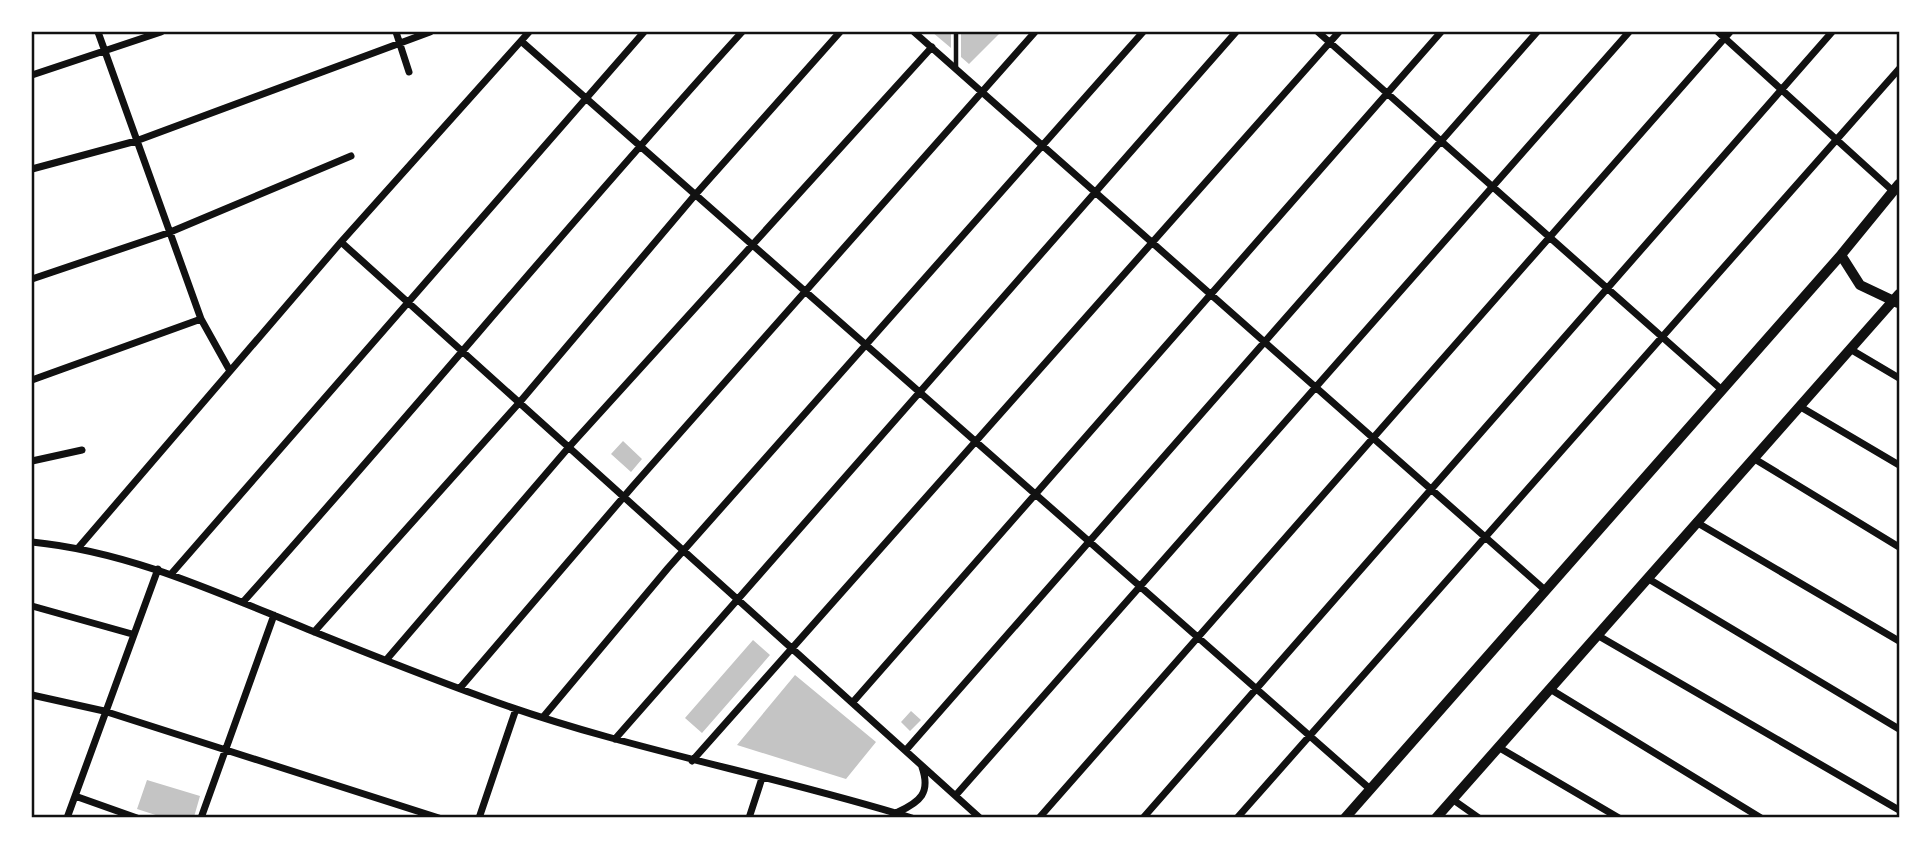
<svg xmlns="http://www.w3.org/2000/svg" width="1931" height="849" font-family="Quicksand,sans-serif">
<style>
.building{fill:#c4c4c4}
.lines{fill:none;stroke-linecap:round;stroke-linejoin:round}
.service{stroke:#111;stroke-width:4.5}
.minor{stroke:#111;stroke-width:7}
.tertiary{stroke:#111;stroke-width:10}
.neatline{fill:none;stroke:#111;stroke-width:2.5}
</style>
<rect width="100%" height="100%" fill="#fff"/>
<path class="building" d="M932,32H951V48Z
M961,32H1001L969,64L961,57Z
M623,441L642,459L631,472L611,454Z
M753,640L770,655L702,733L685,718Z
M795,675L876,742L846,779L737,745Z
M911,711L921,720L910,731L901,722Z
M147,780L200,796L194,817H162L137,809Z"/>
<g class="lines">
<path class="service" d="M956,32V68"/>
<path class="minor" d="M98,32L201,319L230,371
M396,32L409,72
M914,32L1545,590
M1318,32L1722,390
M1718,32L1893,191
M521,41L1370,789
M32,75L161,32
M32,169L136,141L430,32
M341,242L980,818
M32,279L168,233L351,156
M1850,349L1899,378
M32,380L201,319
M1799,406L1899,465
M1753,458L1899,547
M32,461L82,450
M1696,522L1899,641
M32,542C132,552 220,594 312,631C369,654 427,677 485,698C624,749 771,774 912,818
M79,547L341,242L529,32
M172,573L644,32
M1647,578L1899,729
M243,602C412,414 572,219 742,32
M32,606L132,634
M314,632L519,403L695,195L840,32
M1597,635L1899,810
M387,659L569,447L932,47
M460,688L633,486L1035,32
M1550,689L1761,818
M32,695L104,711L439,818
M853,702L1441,32
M544,716L668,568L1143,32
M615,739L1236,32
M1498,747L1619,818
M906,750L1537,32
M692,761L1339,32
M956,795L1629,32
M75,796L137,818
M1452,799L1479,818
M898,812C920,802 931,793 922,767
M67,818L158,569
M201,818L274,615
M479,818L516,709
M749,818L762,778
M1039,818L1730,32
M1143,818L1832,32
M1237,818L1899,69"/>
<path class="tertiary" d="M1841,255L1860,285L1898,303
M1345,818L1841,255L1899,184
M1436,818L1899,294"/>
</g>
<rect width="1931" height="849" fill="none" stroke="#ffffff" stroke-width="66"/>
<rect x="33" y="33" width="1865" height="783" class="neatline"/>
</svg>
